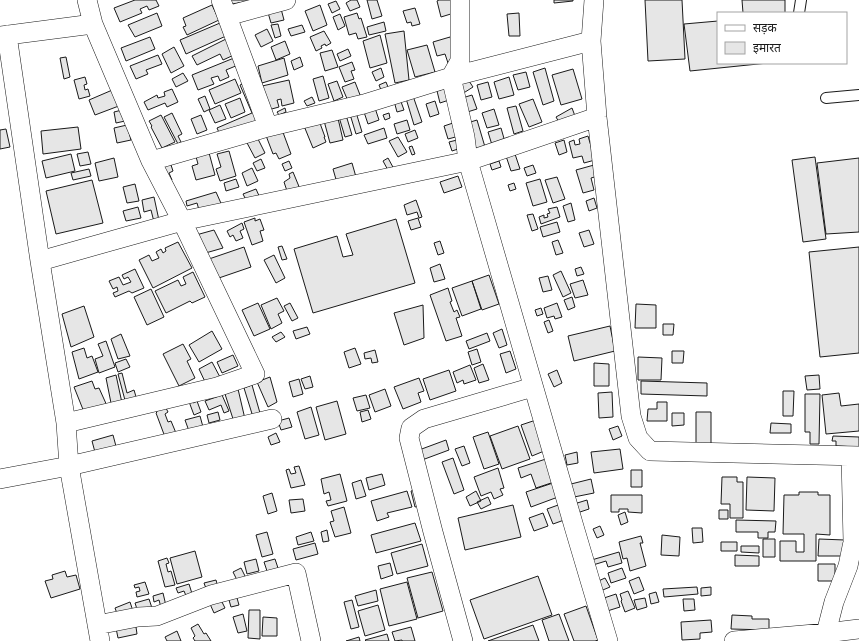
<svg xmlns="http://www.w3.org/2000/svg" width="859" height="641" font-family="'Noto Serif','Noto Sans Devanagari',serif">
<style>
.building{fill:#e6e6e6;stroke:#1a1a1a}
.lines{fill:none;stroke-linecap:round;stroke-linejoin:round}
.service-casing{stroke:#1a1a1a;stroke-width:12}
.minor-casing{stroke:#1a1a1a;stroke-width:20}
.service{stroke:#fff;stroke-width:10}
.minor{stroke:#fff;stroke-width:19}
</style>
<rect width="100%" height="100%" fill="#fff"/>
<path class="building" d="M135,0H156L159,6L149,10L147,6L140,9L142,13L120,22L114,8Z
M224,0H250V1L226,5Z
M351,0H357L360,7L350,11L346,3Z
M367,0H377L382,16L372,19Z
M439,0H451L454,13L441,17L437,1Z
M554,0H573V1L554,3Z
M645,0H682L685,59L648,61Z
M742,0H785V13H743Z
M336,1L340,9L332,13L328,4Z
M212,5L219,20L187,35L183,27L186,26L183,18Z
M280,5L284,20L271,23L267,9Z
M320,5L327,25L313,31L305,11Z
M415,8L420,24L412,26L411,22L407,23L403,11Z
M157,13L162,26L135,37L128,25Z
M357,13L359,19L361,18L367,37L358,39L356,33L349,35L344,17Z
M519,13L520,36H509L507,14Z
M340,14L345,26L338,30L333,17Z
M718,21V63H768L690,71L684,24Z
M384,22L386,31L369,35L367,27Z
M220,23L226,36L186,54L180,40Z
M278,24L281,36L275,38L271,25Z
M302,25L305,32L291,36L288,29Z
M267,29L273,41L261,47L255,35Z
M324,31L331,43L326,46L325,44L321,46L322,48L316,51L310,37Z
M404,31L409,80L395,83L385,34Z
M380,35L387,63L370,68L363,41Z
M150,37L155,49L126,61L121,48Z
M450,37L457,61L448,63L445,54L437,56L433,42Z
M228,38L236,54L223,60L220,54L197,65L192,56Z
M285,41L290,54L276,60L271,47Z
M427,45L435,72L415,77L407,50Z
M174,47L184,66L171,73L162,54Z
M348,49L351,56L340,61L337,54Z
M332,50L338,67L325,71L320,53Z
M158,55L162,64L146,70L148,74L136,79L130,66Z
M66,57L70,77L64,79L60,58Z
M300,57L303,66L294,70L291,61Z
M234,58L238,65L226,70L229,77L220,81L218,76L211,78L214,84L198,90L192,75Z
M284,58L288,75L262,83L258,66Z
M352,62L355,70L351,71L354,79L345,82L339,67Z
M381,68L384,77L376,81L372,72Z
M545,68L554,101L543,105L533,72Z
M573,69L582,99L561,105L552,75Z
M526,72L530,87L518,90L513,75Z
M183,73L188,81L176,87L172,79Z
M323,76L329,98L319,101L313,79Z
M85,77L87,84L84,85L85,90L88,89L90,96L79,99L74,80Z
M509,77L514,95L499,99L494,82Z
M467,78L473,87L462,94L456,84Z
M235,79L241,93L215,104L209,90Z
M289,80L294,103L282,106L281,99L277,100L279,107L268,110L262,86Z
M337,81L343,97L334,101L328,84Z
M247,82L263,118L221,137L217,128L252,113L240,85Z
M355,82L362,100L348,101L342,87Z
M386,82L388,87L381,90L379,85Z
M488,82L492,97L481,100L477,85Z
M449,87L452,99L440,103L437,91Z
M117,88L124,104L95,115L89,100Z
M172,89L178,102L167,107L165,103L148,110L144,102L157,95L158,98L165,96L164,92Z
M412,93L422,122L414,125L405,95Z
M472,95L477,109L464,113L459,99Z
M205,96L210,109L204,112L198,99Z
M312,97L315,103L307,106L304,101Z
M240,98L245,112L231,118L225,104Z
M400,99L404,110L397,112L394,101Z
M533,99L542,122L529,127L519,104Z
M435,101L439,114L430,117L426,104Z
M220,105L226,119L215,123L209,110Z
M374,105L379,120L368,124L363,109Z
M516,106L523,131L514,134L507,108Z
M285,108L286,112L279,115L277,112Z
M572,108L575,116L560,124L556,117Z
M355,109L362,132L356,134L349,111Z
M494,109L499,125L487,128L482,113Z
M122,110L125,121L116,123L114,112Z
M172,113L182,134L178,136L181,142L178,144L164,117Z
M389,113L390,118L385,120L383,115Z
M337,114L343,140L330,143L323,117Z
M161,115L175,142L162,148L151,127L152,126L149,121Z
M201,115L207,130L197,134L191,119Z
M317,115L325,137H324L326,142L313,148L302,121Z
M346,115L352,135L345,137L339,117Z
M407,120L410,130L397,134L394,124Z
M477,120L485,147L472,151L464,124Z
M459,121L463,135L448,139L444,126Z
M127,125L131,140L117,143L114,128Z
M78,127L81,149L43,154L41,131Z
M281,127L291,154L279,159L276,153L273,154L265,133Z
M384,128L387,138L368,144L364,135Z
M501,128L505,142L492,145L488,132Z
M6,129L10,147L0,149V130Z
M415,130L418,138L408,142L405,134Z
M256,135L265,153L255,158L246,141Z
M588,136L595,160L584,163L582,156L573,158L569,142L574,140L575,145L580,144L579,139Z
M398,137L407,152L398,157L389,141Z
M461,139L464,147L452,151L449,142Z
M564,140L567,152L559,155L555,143Z
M412,146L415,154L412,155L409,147Z
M208,149L215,175L196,180L192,166L198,164L195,153Z
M229,151L236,176L220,181L216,169L221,167L217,154Z
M88,152L91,164L80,166L77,154Z
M71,154L75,171L46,178L42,161Z
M515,154L520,169L511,171L506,156Z
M815,157L826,239L803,242L792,160Z
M114,158L118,177L99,181L95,163Z
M388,158L394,169L389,172L383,161Z
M859,158V232L826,234L817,163Z
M169,159L173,171L169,173L172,180L168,182L160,164Z
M261,159L265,168L257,171L253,163Z
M289,161L292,168L285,171L282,164Z
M499,161L501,167L492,170L490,164Z
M352,163L356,177L337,183L333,169Z
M533,165L536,173L527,176L524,168Z
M594,165L598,176L591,178L594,190L583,193L576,170Z
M252,168L258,181L247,186L242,173Z
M89,169L91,176L73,180L71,173Z
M293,172L300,189L288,194L284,182L290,178L289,174Z
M458,176L462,187L444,193L440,182Z
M557,177L565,199L553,203L545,180Z
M236,179L239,187L226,191L224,183Z
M540,179L547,202L533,206L526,183Z
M92,180L103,223L56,234L46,191Z
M514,183L516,189L510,191L508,185Z
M135,184L139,201L127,203L123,187Z
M256,189L260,198L248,204L243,194Z
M216,192L224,210L201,217L197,203L187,206L186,201Z
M154,197L160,225L155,226L151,210L144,212L142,200Z
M594,198L597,208L589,211L586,201Z
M416,200L422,217L419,218L417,212L407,215L404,205Z
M571,203L575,220L568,222L563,206Z
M138,207L141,218L126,221L123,211Z
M557,207L560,217L541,224L539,217L544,215V218L548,217L547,214L550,213L548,209Z
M533,214L538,229L532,231L527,215Z
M255,218V221L260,219L264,230L260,231L263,241L252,245L244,222Z
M418,218L421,227L411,230L408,221Z
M396,219L415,283L313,313L294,249L337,236L343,257L353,255L346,234Z
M557,222L560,232L543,237L540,227Z
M242,223L244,229L240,231L243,238L236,241L233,235L230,237L227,231Z
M214,230L223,248L202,254L196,235Z
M589,230L594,244L584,247L579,233Z
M558,240L563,253L556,255L552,242Z
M440,241L444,253L438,255L434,243Z
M178,242L192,268L153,288L139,260L149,255L152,261L159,258L156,252L161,249L163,253L166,251L165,248Z
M282,246L287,259L282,260L278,247Z
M244,247L251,267L213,280L206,260Z
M859,247V353L820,357L809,252Z
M274,255L285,278L276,283L264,260Z
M440,264L445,279L434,282L430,268Z
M581,267L584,274L577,276L575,269Z
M135,269L144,288L132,293L129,291L115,297L113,293L118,291L117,287L113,289L109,281L119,277L123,285L131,282L128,277L124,279L122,275Z
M561,271L571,293L563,297L553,275Z
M193,272L205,297L192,303L190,301L166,313L155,291L178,280L181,286L186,284L183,277Z
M489,275L499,304L482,310L472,281Z
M548,276L552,290L543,292L539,278Z
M583,280L588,295L575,298L570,284Z
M472,281L481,309L462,316L452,288Z
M448,288L452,301L450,302L454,312L457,310L460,317L456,318L462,336L446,341L430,295Z
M151,289L164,317L147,325L134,297Z
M572,297L575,307L568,310L564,300Z
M277,298L284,311L278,314L282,323L271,329L261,305Z
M258,303L270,329L254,336L242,310Z
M290,303L298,318L292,321L284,306Z
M557,303L562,317L555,319L554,316L547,318L544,308Z
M636,304L656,305V328H635Z
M423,305L424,338L404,345L394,313Z
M84,306L94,337L71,347L62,314Z
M541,308L543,314L537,316L535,310Z
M549,320L553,331L548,333L544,322Z
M663,324H674L673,335H663Z
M610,326L615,351L574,361L568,336Z
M307,327L310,334L296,339L293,331Z
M502,329L507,345L499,348L493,333Z
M212,331L222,349L199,362L189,345Z
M281,332L285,337L276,342L272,337Z
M487,333L490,341L469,349L466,341Z
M121,334L130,356L118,359L111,339Z
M106,341L115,367L99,373L95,359L103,356L98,344Z
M183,344L191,359L187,361L195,378L179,386L163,354Z
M84,348L87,358L92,356L98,372L79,379L72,352Z
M355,348L361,364L349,368L344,352Z
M477,349L481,362L472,365L468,352Z
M375,350L378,362L372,363L371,358L365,359L364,353Z
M510,351L516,369L506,373L500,354Z
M672,351H684L683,363H672Z
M233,355L238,366L222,373L217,362Z
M638,357L662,358L661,380H638Z
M126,359L130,367L118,372L115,363Z
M212,362L221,379L207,386L199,369Z
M594,363L609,364V386H594Z
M483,364L489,380L479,383L474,368Z
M470,365L476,380L464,384L463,380L457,383L453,372Z
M449,370L456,391L430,400L423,379Z
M557,370L562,383L554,387L548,374Z
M122,373L127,393L134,390L137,400L126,404L118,374Z
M116,375L122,403H111L106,378Z
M819,375L820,389L807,390L805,376Z
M310,376L313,387L305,389L301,379Z
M270,377L277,402L268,407L257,382Z
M419,378L424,391L418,393L421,402L403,409L394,387Z
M299,379L303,394L293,397L289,382Z
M92,381L95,389L99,388L108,408L84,412L74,387Z
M641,381L707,383V396L641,394Z
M252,385L260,413L253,417L244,388Z
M238,389L245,419L234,422L225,394Z
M385,389L391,406L375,412L369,395Z
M783,391H794L793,416H783Z
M612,392L613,417L599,418L598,393Z
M839,393L841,406L859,404V431L826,434L822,395Z
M805,394H820L819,444H810V432H805Z
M222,395L229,411L224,413L221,405L209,410L205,401Z
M366,395L370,408L357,411L353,398Z
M191,398L193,403L197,401L201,412L194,415L188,399Z
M337,401L346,434L325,440L316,407Z
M657,402H667V421H647L648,409H657Z
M311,407L319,435L305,439L297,412Z
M166,408L168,412L165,414L168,422L171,421L176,433L165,437L156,413L157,412L156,409Z
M368,410L371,419L362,422L360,412Z
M218,412L220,420L209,423L207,415Z
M696,412H711V447H696Z
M672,413H684V425L672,426Z
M200,416L203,427L189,431L185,420Z
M289,418L292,427L281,430L278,421Z
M539,419L549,449L532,456L521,425Z
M771,423L791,424V433H770Z
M518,426L530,459L502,469L490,436Z
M618,426L622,436L613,440L609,429Z
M488,432L499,464L484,469L473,437Z
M276,433L280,442L271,445L268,437Z
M113,435L117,450L96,456L92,441Z
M833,436L859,437V447L836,446V441H832Z
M446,440L449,450L422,460L419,450Z
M464,446L470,463L462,466L455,449Z
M620,449L623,469L594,473L591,452Z
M577,452L578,463L567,465L565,455Z
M453,458L464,490L454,494L442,462Z
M549,458L557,481L536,488L531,474L521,478L518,468Z
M299,466L305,485L291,488L286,470L289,469L291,474L296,473L294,467Z
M498,468L504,488L500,489L503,495L494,499L491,492L481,496L474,477Z
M631,470H642V487H631Z
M340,474L347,501L328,506L326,501L331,500L329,492L324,494L321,479Z
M382,474L385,485L369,490L366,478Z
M722,477H737V482H743V518H730V504H721Z
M747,477L775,478L774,511L746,510Z
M591,479L594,493L574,497L571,484Z
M361,480L366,496L356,499L352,483Z
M553,483L558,497L531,507L526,492Z
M418,489L423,505L415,507L411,491Z
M407,491L412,507L387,513L389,517L377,521L371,501Z
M476,491L481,501L470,506L466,497Z
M799,492H818V495H830V535L816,534V561H780V541H796V552H804V534H783L784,495H799Z
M272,493L277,511L268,514L263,496Z
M611,495H642V513L628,512V509H619V512H611Z
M488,497L491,504L481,509L477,502Z
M303,499L305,511L291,513L289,500Z
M587,500L589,509L577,513L574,504Z
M561,504L567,519L553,524L547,509Z
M513,505L521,537L465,550L458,518Z
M344,507L351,533L335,537L330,522L334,521L331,511Z
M719,510H728V519H719Z
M625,512L628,522L621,525L618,515Z
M543,513L548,526L534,531L529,518Z
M736,520L776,521L775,532H768V538H758V532H736Z
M415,523L421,541L376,553L371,535Z
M600,526L604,535L597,538L593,529Z
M692,528H702L703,542L693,543Z
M327,530L329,541L323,542L321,532Z
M267,532L273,554L262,557L256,535Z
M311,532L314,541L298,545L296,537Z
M662,535L680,537L679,556L661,555Z
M641,536L643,543H640L646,566L630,571L627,558L623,559L619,542Z
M763,539H775V557H763Z
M819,539L845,540V556H818Z
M721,542H737V551H721Z
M315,543L318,554L296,560L293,549Z
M422,544L428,566L397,574L391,553Z
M741,546H759V553L741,552Z
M195,551L202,577L177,584L170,558Z
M619,552L622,563L608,567L606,561L593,565L588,561Z
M735,555L759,556V566H735Z
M167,558L169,563L166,564L168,572L171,571L175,585L165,587L158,561Z
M256,559L259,571L247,574L244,562Z
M275,559L280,574L269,577L264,562Z
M390,563L393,575L381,579L378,566Z
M818,564H835V581H818Z
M241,568L248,582L240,586L233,572Z
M622,568L626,578L611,583L608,573Z
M65,571L67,577L76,575L80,589L51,598L45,581L53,579L52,575Z
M432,572L443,611L418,618L407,578Z
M538,576L552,615L484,639L470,600Z
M639,577L644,590L634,594L629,581Z
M605,578L610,587L598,592L594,583Z
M216,580L219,591L208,594L204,583Z
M145,582L149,594L137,597L136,592L140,591L139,587L135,588L134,585Z
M407,582L417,619L389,626L380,589Z
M189,584L194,600L187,598L184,591L178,593L176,588Z
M697,587L698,594L664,597L663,589Z
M711,587V595L701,596V588Z
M376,590L378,601L358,606L355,596Z
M235,591L239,605L231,607L227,593Z
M628,591L635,608L625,612L621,601L622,600L620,594Z
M656,592L659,602L651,604L649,594Z
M163,593L167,610L162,611L159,600L154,602L153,596Z
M616,594L620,607L604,612L601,599Z
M219,596L225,608L214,613L210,604Z
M645,598L647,607L637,610L634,600Z
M149,599L152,608L138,612L135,603Z
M683,599H694L695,610L684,611Z
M352,600L359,627L351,629L344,602Z
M130,602L133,611L118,616L115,608Z
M378,605L385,630L365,636L358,611Z
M586,606L598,640L595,641H574L564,614Z
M249,610H260V639L248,638Z
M243,614L247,631L238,633L233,617Z
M559,614L569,641H549L542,620Z
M732,615L752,616V619H769V630L731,629Z
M263,617L277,618V636H262Z
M135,620L137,634L118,638L115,623Z
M711,620L712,632L700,633V639L682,640L681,622Z
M198,624L204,634L206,633L211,641H195L193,638L195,636L191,628Z
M533,625L539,641H488Z
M411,627L415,641H402V640L395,641L392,632Z
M177,631L181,641H167L165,637Z
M387,634L389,641H366L365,640Z
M359,637L360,641H346Z"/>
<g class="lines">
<defs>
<path id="service" d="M799,13L801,0
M826,98L859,95"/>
<path id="minor" d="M221,0L268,127
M460,0V61L451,77L465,137L468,161L575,530L608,641
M594,0L591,41L597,117L631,416L638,438L650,451L859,456
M227,16L286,0
M7,35L40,261L66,423L69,466L100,641
M0,36L93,24
M151,161L268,127L364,104L451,77L591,41
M40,261L182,221L468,161L597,117
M66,423L217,387L255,374L182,221L151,161L93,24L87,0
M0,479L69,466L272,419
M97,625L138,617L157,616L211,595L296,573L311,641
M463,641L433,532L409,438L411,428L424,419L533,387
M734,641L826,633L859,629
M826,641V633L834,602L848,566L853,542L851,456"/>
</defs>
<use href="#service" class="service-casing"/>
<use href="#minor" class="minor-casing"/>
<use href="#service" class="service"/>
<use href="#minor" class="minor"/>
</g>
<rect x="717" y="12" width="130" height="52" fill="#ffffff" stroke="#a3a3a3"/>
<rect x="725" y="25" width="20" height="6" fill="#ffffff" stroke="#a3a3a3"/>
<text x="753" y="32" font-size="12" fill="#1a1a1a">सड़क</text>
<rect x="725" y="42" width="20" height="12" fill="#e6e6e6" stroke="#a3a3a3"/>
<text x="753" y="52" font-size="12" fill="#1a1a1a">इमारत</text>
</svg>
